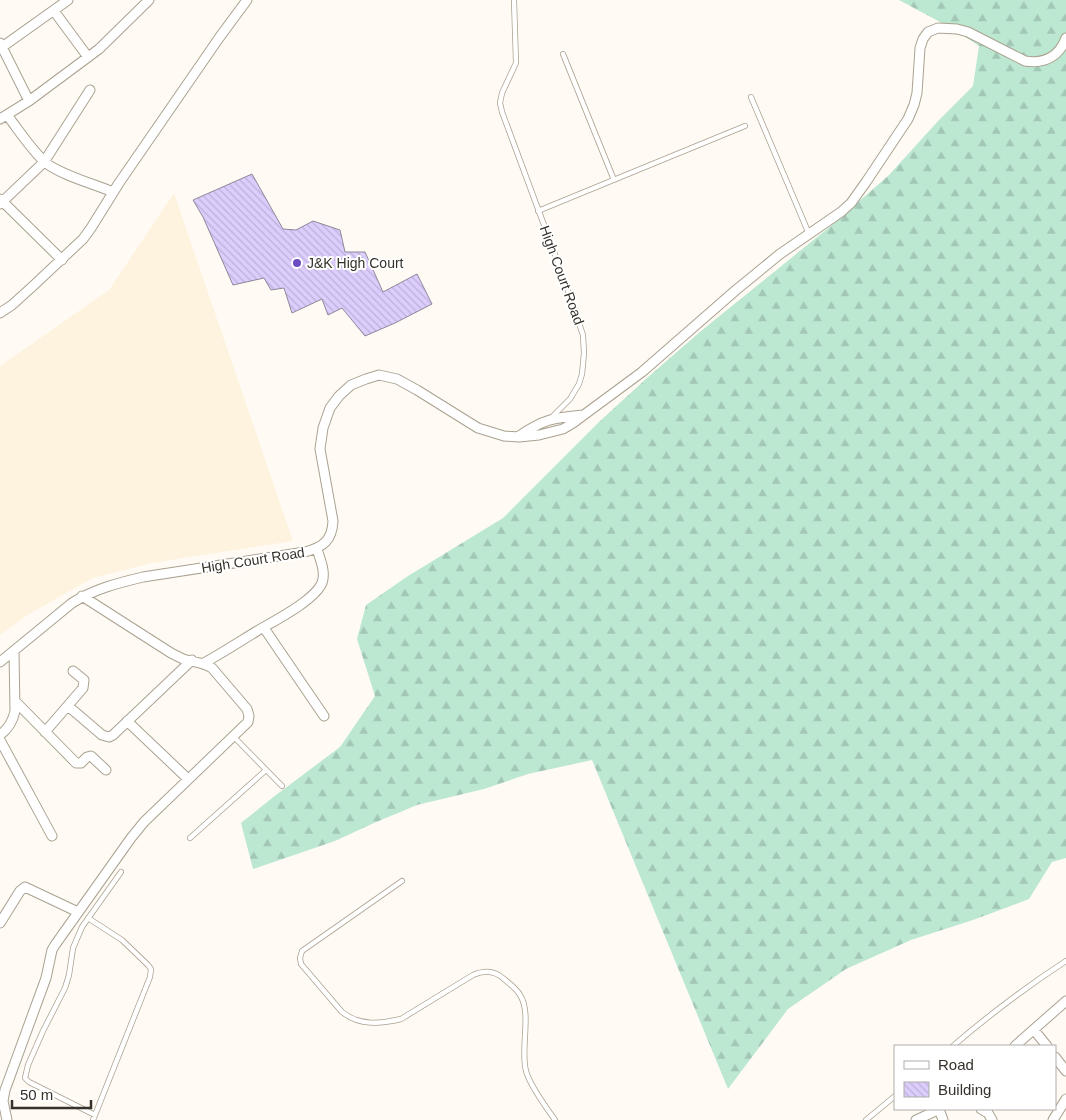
<svg xmlns="http://www.w3.org/2000/svg" width="1066" height="1120" font-family="Helvetica,sans-serif">
<style>
.built{fill:#fef3df}
.forest{fill:url(#forest-firs)}
.building{fill:url(#building-back-hatch);stroke:#8d8899}
.lines{fill:none;stroke-linecap:round;stroke-linejoin:round}
.service-casing{stroke:#aaa190;stroke-width:6}
.minor-casing{stroke:#aaa190;stroke-width:11}
.service{stroke:#fff;stroke-width:4.5}
.minor{stroke:#fff;stroke-width:9}
.poi-dot{fill:#6a4ac3;stroke:#fff;stroke-width:2}
.labels{text-anchor:middle;dominant-baseline:central;stroke-width:4;stroke-linejoin:round;paint-order:stroke}
.poi-label{font-size:14px;fill:#36322b;stroke:#fff;text-anchor:start}
.street-label{font-size:14px;fill:#36322b;stroke:#fff}
</style>
<defs>
<pattern id="forest-firs" width="22" height="20" patternUnits="userSpaceOnUse" patternTransform="scale(1.25)"><rect width="22" height="20" fill="#bce7d1"/><path d="M5 1l3.5 6h-7zM16 11l3.5 6h-7z" fill="#a2c7b4"/></pattern>
<pattern id="building-back-hatch" width="6" height="6" patternUnits="userSpaceOnUse" patternTransform="scale(1.25)"><rect width="6" height="6" fill="#dccdfd"/><path d="M-1 5l2 2M0 0l6 6M5-1l2 2" fill="none" stroke="#bdb0d9"/></pattern>
</defs>
<rect width="100%" height="100%" fill="#fffbf4"/>
<path class="built" d="M174,193L293,541L152,563L93,578L29,614L0,635V366L109,290Z"/>
<path class="forest" d="M899,0H1066V858L1052,862L1029,899L973,920L911,940L846,969L788,1009L728,1089L592,760L528,774L484,789L417,805L374,823L335,841L253,869L241,823L276,795L340,747L375,696L357,639L366,605L408,576L503,518L600,421L647,378L701,331L832,225L889,175L939,120L973,86L979,46L953,29Z"/>
<path class="building" d="M252,174L283,229L296,230L313,221L340,230L345,252H365L383,292L417,274L432,304L395,323L365,336L342,308L328,315L322,299L292,313L284,288L271,290L264,278L233,285L203,217L193,200Z"/>
<g class="lines">
<defs>
<path id="service" d="M514,0L516,63L502,93L500,103L502,112L560,268L583,335L584,353L582,374L579,384L570,399L551,418
M563,54L614,180
M751,97L809,234
M538,211L745,126
M233,736L282,786
M190,838L266,770
M402,881L302,951L300,958L301,964L342,1012C360,1026 380,1024 401,1019L473,975C484,970 494,970 504,979C510,984 517,989 520,995C532,1013 520,1049 526,1071C530,1086 546,1107 555,1120
M88,918L122,940L148,965L151,969L150,977L93,1120
M953,1046C989,1015 1026,987 1066,961
M95,1115L29,1082L25,1078L28,1065L43,1031L65,988L69,975L73,948L82,927L121,872
M866,1120L895,1096"/>
<path id="minor" d="M54,11L88,57
M0,43L29,101
M2,47L68,0
M7,115C18,129 32,151 46,163C61,175 94,184 113,192
M0,119L29,101L99,49L149,0
M0,199L62,260
M0,204L44,162L90,90
M0,313L12,305L33,286L83,239L91,228L119,183L219,38L247,0
M519,436C544,419 553,418 583,415
M264,628L324,716
M0,662L72,603C94,589 118,583 143,577L305,552C323,547 332,541 333,521L320,449L323,428L330,408L339,396L351,385L366,379L379,375L397,379L417,390L478,428L504,436L519,437L539,435L563,429L573,423L642,372L736,290L780,254L841,212L851,203L866,182L908,119L914,105L917,93L920,48L923,39L928,32L938,28L957,29L968,32L1025,61C1044,64 1059,57 1066,38
M204,663C222,653 239,642 257,631C274,621 314,601 322,583C326,572 320,559 317,549
M15,701L76,763H81L87,757L91,756L106,770
M68,706L102,735L109,737L113,735L192,660
M127,721L188,779
M45,732L83,688L84,680L73,671
M0,735C8,729 13,721 15,711L14,651
M0,740L52,836
M0,923L20,891L25,887L78,912
M1034,1030L1047,1046
M1015,1046L1066,1001
M1055,1057L1066,1071
M939,1109L943,1120
M981,1109L988,1113L992,1120
M7,1120L3,1101L5,1090L46,978L52,950L55,945L131,838L144,822L248,722L249,716L247,709L212,668C203,662 193,662 183,659C179,657 175,655 171,653L82,596
M916,1120L940,1109
M1053,1120L1066,1099"/>
</defs>
<use href="#service" class="service-casing"/>
<use href="#minor" class="minor-casing"/>
<use href="#service" class="service"/>
<use href="#minor" class="minor"/>
</g>
<circle class="poi-dot" cx="297" cy="263" r="5"/>
<g class="labels">
<g class="poi-label">
<text x="307" y="263">J&amp;K High Court</text>
</g>
<g class="street-label">
<text transform="translate(562 275) rotate(70)">High Court Road</text>
<text transform="translate(253 560) rotate(-9)">High Court Road</text>
</g>
</g>
<rect x="894" y="1045" width="162" height="65" fill="#ffffff" stroke="#afadaa"/>
<rect x="904" y="1061" width="25" height="8" fill="#ffffff" stroke="#afadaa"/>
<text x="938" y="1070" font-size="15" fill="#36322b">Road</text>
<rect x="904" y="1082" width="25" height="15" fill="url(#building-back-hatch)" stroke="#afadaa"/>
<text x="938" y="1095" font-size="15" fill="#36322b">Building</text>
<path d="M12 1100v8h79v-8" fill="none" stroke="#36322b" stroke-width="2.5"/>
<text x="20" y="1100" font-size="15" fill="#36322b" stroke="#ffffff" stroke-width="4" paint-order="stroke">50 m</text>
</svg>
